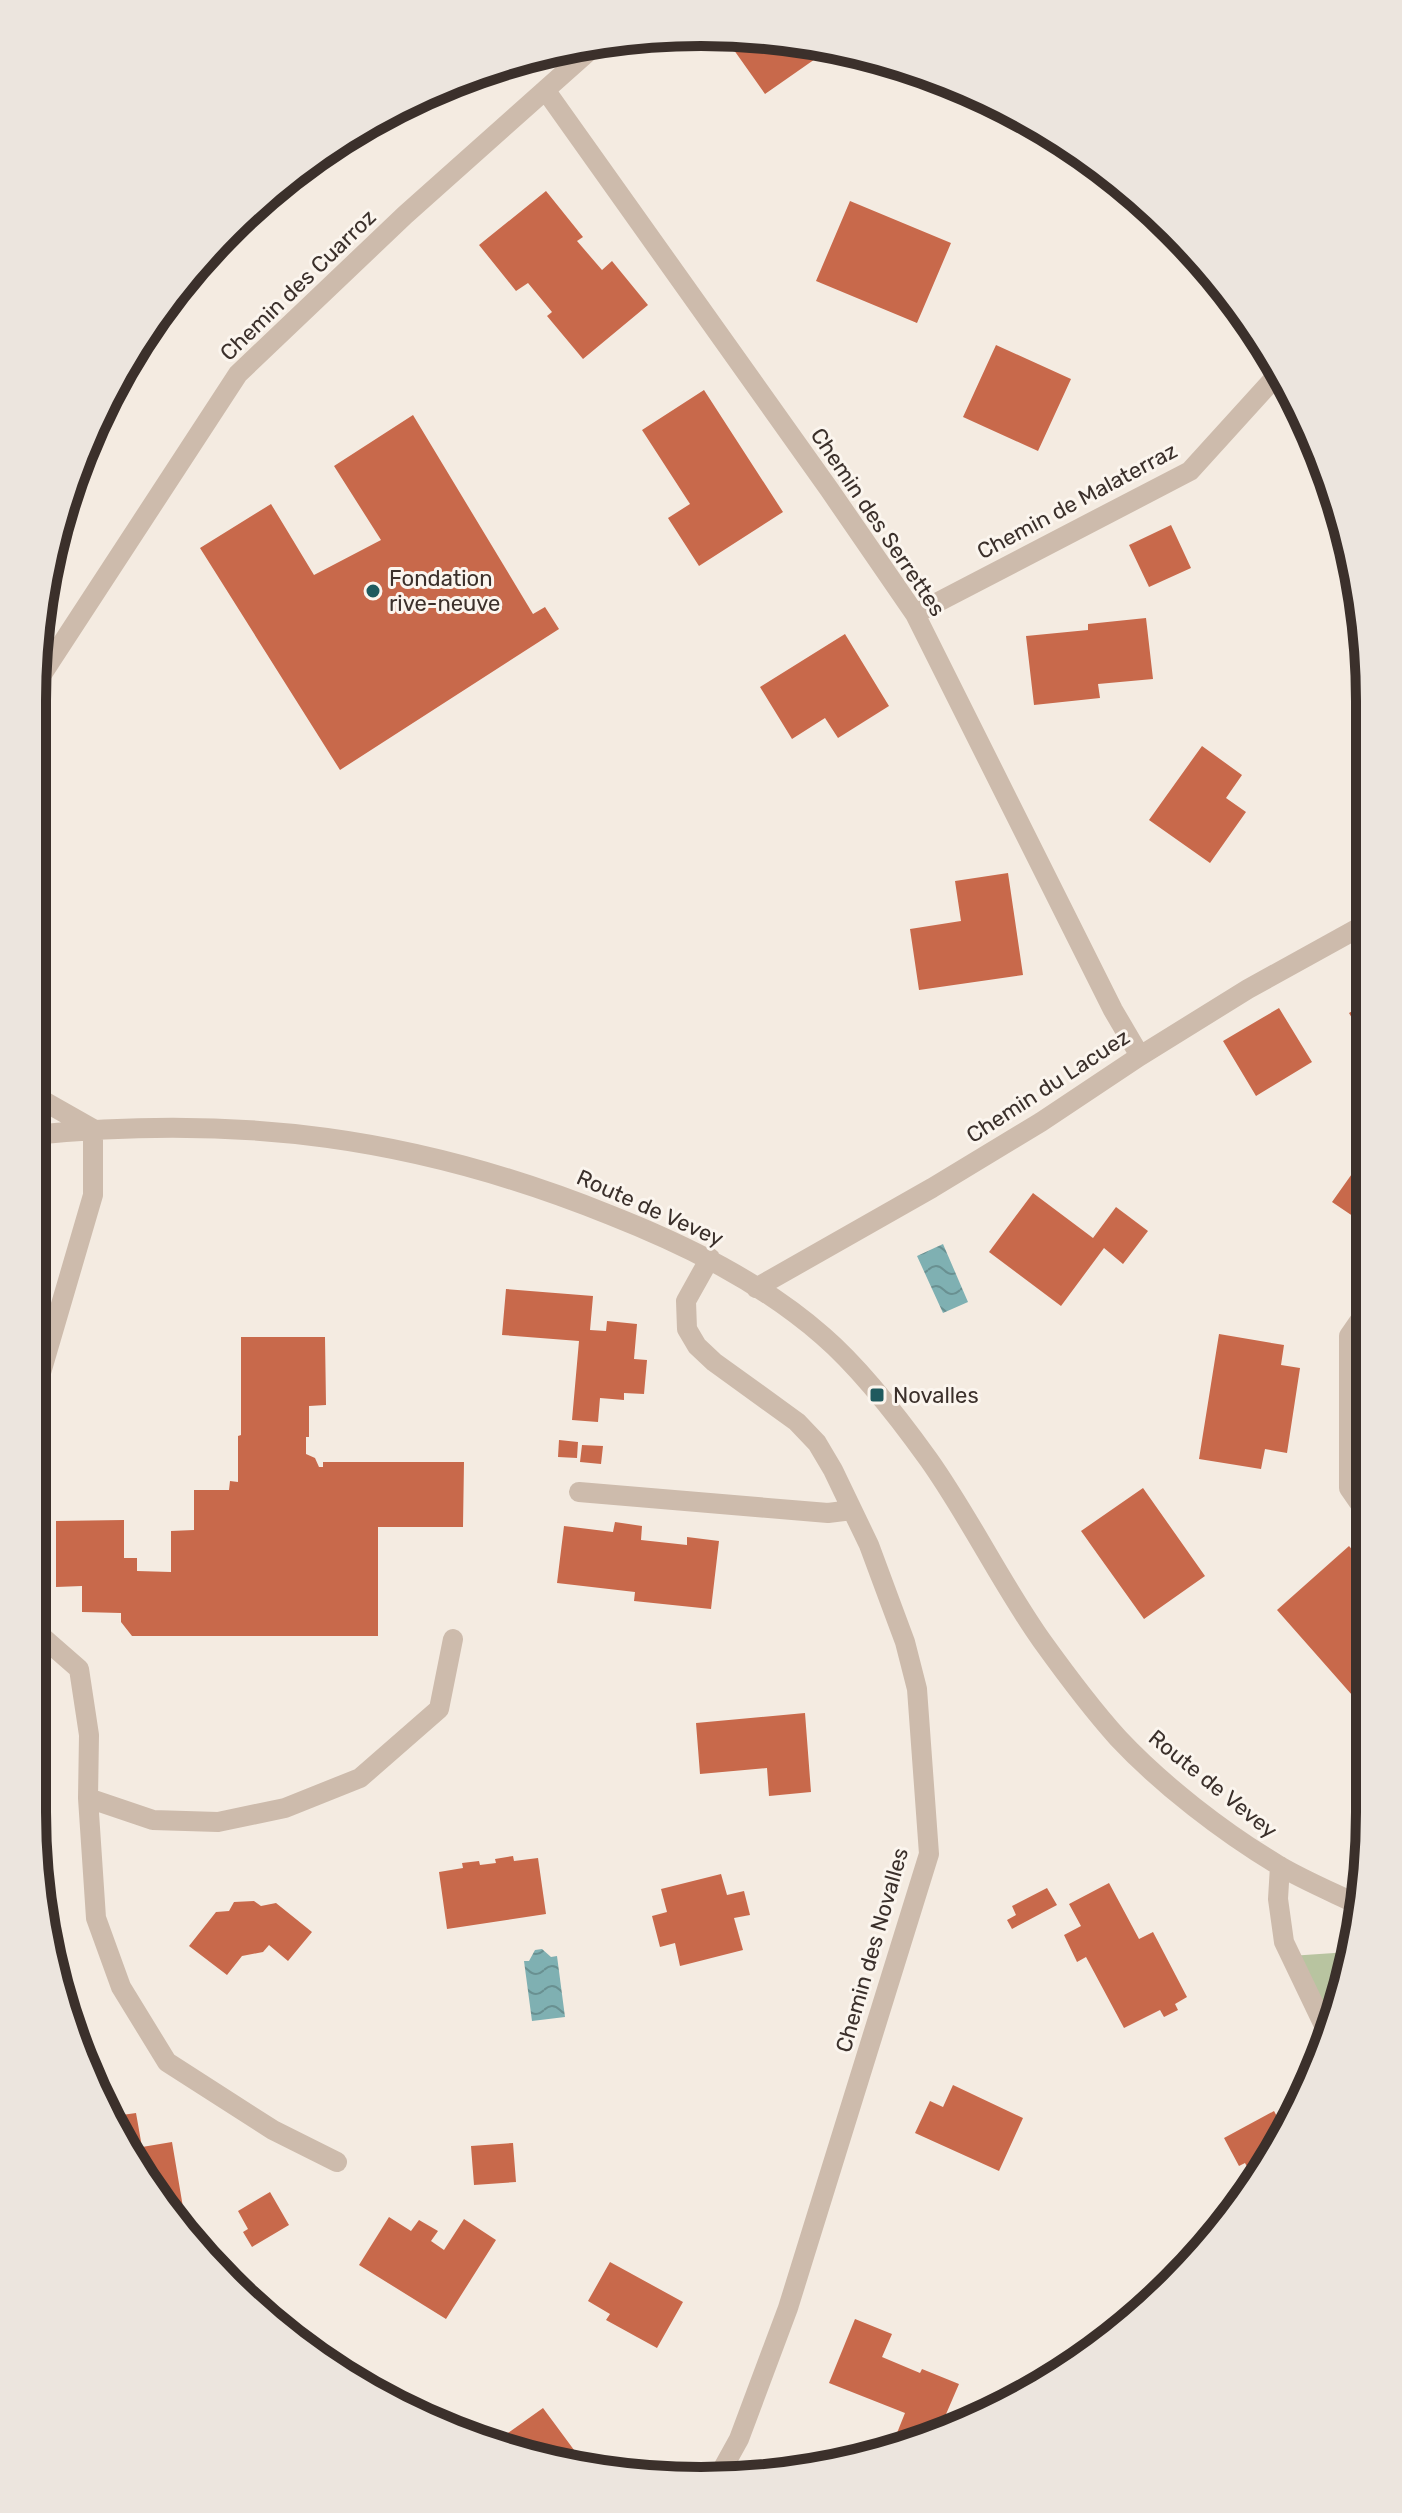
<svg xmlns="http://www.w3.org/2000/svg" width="1402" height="2513" font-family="Rubik,sans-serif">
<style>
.green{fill:#b8c4a0}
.water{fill:url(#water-waves)}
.building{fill:#c8694b}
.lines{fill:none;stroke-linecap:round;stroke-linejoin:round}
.minor{stroke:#cdbbac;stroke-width:20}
.poi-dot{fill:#1f5a5e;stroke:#fbf5ee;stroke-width:3}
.labels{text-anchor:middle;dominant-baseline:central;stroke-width:6;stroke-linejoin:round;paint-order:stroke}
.street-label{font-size:22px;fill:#3b302b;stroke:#fbf5ee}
.poi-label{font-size:22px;fill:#3b302b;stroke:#fbf5ee;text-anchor:start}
.rim{fill:none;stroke:#3b302b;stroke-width:10}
</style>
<defs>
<pattern id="water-waves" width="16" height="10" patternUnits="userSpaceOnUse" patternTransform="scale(2)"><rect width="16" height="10" fill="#7fb0b2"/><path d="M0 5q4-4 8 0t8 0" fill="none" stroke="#699091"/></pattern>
</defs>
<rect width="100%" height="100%" fill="#f4ebe1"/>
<path class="green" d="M1349,1952L1335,2027L1290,1956Z"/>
<path class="water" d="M943,1244L968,1302L943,1313L917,1256Z
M542,1949L551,1957L557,1956L565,2017L532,2021L524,1961H529L535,1950Z"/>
<path class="building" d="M724,36L789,38L825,46L828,50L765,94Z
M546,191L583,237L577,241L602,270L612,261L648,305L583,359L547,316L552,312L528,283L516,291L479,245Z
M850,201L951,243L917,323L816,281Z
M996,345L1071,379L1038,451L963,417Z
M704,390L783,512L699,566L668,518L690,504L642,430Z
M413,415L533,614L545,607L559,629L340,770L200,548L271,504L314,575L381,540L334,466Z
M1171,525L1191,568L1149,587L1129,545Z
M1146,618L1153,679L1098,684L1100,698L1034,705L1026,636L1088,630V624Z
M845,634L889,706L838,738L825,718L792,739L760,687Z
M1202,746L1242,775L1226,798L1246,812L1210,863L1149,820Z
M1008,873L1023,975L919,990L910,929L961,921L955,881Z
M1366,1003V1042L1349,1013Z
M1279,1008L1312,1062L1256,1096L1223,1041Z
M1366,1154V1225L1332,1202Z
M1033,1193L1093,1238L1116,1207L1148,1231L1123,1264L1104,1248L1061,1306L989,1252Z
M506,1289L593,1296L590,1330L606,1331L607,1321L637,1324L634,1359L647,1360L644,1394L624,1393V1400L600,1398L598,1422L572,1420L579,1341L502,1335Z
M1219,1334L1284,1345L1281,1365L1300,1368L1287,1453L1265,1449L1261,1469L1199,1459Z
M241,1337H325L326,1405L309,1406V1437H306V1454L315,1458L319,1467H323V1462H464L463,1527H378V1636H132L121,1622V1613L82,1612V1586L56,1587V1521L124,1520V1558H137V1571L171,1572V1531L194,1530V1490H229L230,1481L238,1482V1436L241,1435Z
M559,1440L578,1442L577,1458L558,1457Z
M582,1445L603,1446L601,1464L580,1462Z
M1143,1488L1205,1576L1144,1619L1081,1531Z
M615,1522L642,1526L641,1540L687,1545V1537L719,1541L711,1609L634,1601L635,1592L557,1583L564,1526L613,1532Z
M1349,1546L1368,1568V1681L1352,1695L1277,1610Z
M805,1713L811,1792L769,1796L767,1768L700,1774L696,1723Z
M513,1856L514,1861L538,1858L546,1914L447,1929L439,1872L463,1868L462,1863L479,1861L480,1865L496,1863L495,1859Z
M721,1874L727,1895L744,1891L750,1915L734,1918L743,1950L680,1966L675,1943L660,1947L652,1916L667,1912L661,1889Z
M1109,1883L1139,1939L1153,1932L1187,1997L1175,2004L1178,2010L1164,2017L1160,2010L1124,2028L1086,1957L1077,1962L1064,1935L1081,1926L1069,1904Z
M1047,1888L1057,1905L1012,1929L1007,1920L1016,1915L1012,1906Z
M254,1901L261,1906L276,1903L312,1932L288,1961L269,1945L263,1952L242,1956L227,1975L189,1946L216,1912L229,1911L234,1902Z
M953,2085L1023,2118L999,2171L915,2133L930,2101L943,2107Z
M1274,2111L1286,2133L1280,2147L1254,2179L1245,2163L1239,2166L1224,2138Z
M136,2113L142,2147L172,2142L186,2225L178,2227L170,2219L115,2116Z
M513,2143L516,2182L474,2185L471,2146Z
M270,2192L289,2225L252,2247L243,2232L248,2229L238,2211Z
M389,2217L411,2231L419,2220L438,2231L431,2241L444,2250L464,2219L496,2240L446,2319L359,2265Z
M610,2262L683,2302L657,2348L606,2320L610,2314L588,2301Z
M855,2319L892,2334L882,2357L920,2373L922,2369L959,2384L937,2435L914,2440L897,2433L905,2413L829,2383Z
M543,2408L577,2454L565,2462L527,2458L494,2443Z"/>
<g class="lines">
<path class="minor" d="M546,91L829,489L915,614L1113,1010L1140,1056
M915,614L1190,471L1279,373
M33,688L238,374L405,215L598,43
M33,1095L93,1129
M33,1135C240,1114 417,1137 610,1215C686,1245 761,1282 823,1336C860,1368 901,1421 929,1460C970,1518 1001,1583 1042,1641C1065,1673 1091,1708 1118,1738C1162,1785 1223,1832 1278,1865C1303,1880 1332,1892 1359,1905
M710,1258L686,1301L687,1329L697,1346L714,1362L797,1422L817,1443L833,1470L869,1545L889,1599L905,1642L917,1689L929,1854L788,2308L739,2439L718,2477
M756,1288L932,1188L1041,1122L1140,1056L1248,989L1362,926L1365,927
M1367,1310L1349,1336V1488L1367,1514
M33,1400L93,1195V1129
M579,1492L828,1513L852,1510
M32,1628L79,1669L89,1735L88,1798L96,1918L121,1987L167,2062L273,2130L337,2162
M88,1798L153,1820L218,1822L285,1808L360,1778L439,1709L453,1639
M1280,1866L1278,1899L1284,1942L1330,2038"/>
</g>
<g class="poi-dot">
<circle cx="373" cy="591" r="8"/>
<rect x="869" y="1387" width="16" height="16" rx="4"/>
</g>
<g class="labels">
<g class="street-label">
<text transform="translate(298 285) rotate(-44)">Chemin des Cuarroz</text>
<text transform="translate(1077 501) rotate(-28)">Chemin de Malaterraz</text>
<text transform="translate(878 522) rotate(56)">Chemin des Serrettes</text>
<text transform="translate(1048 1086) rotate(-33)">Chemin du Lacuez</text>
<text transform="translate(650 1208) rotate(24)">Route de Vevey</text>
<text transform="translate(1213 1784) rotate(39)">Route de Vevey</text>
<text transform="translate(872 1950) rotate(-74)">Chemin des Novalles</text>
</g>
<g class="poi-label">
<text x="389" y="578">Fondation<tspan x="389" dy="25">rive-neuve</tspan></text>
<text x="893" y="1395">Novalles</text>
</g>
</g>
<path d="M0 0H1402V2513H0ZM701 46H701A655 655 0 0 1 1356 701V1812A655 655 0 0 1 701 2467H701A655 655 0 0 1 46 1812V701A655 655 0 0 1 701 46Z" fill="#ece5de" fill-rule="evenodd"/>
<path class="rim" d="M701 46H701A655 655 0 0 1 1356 701V1812A655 655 0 0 1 701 2467H701A655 655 0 0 1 46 1812V701A655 655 0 0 1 701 46Z"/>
</svg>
